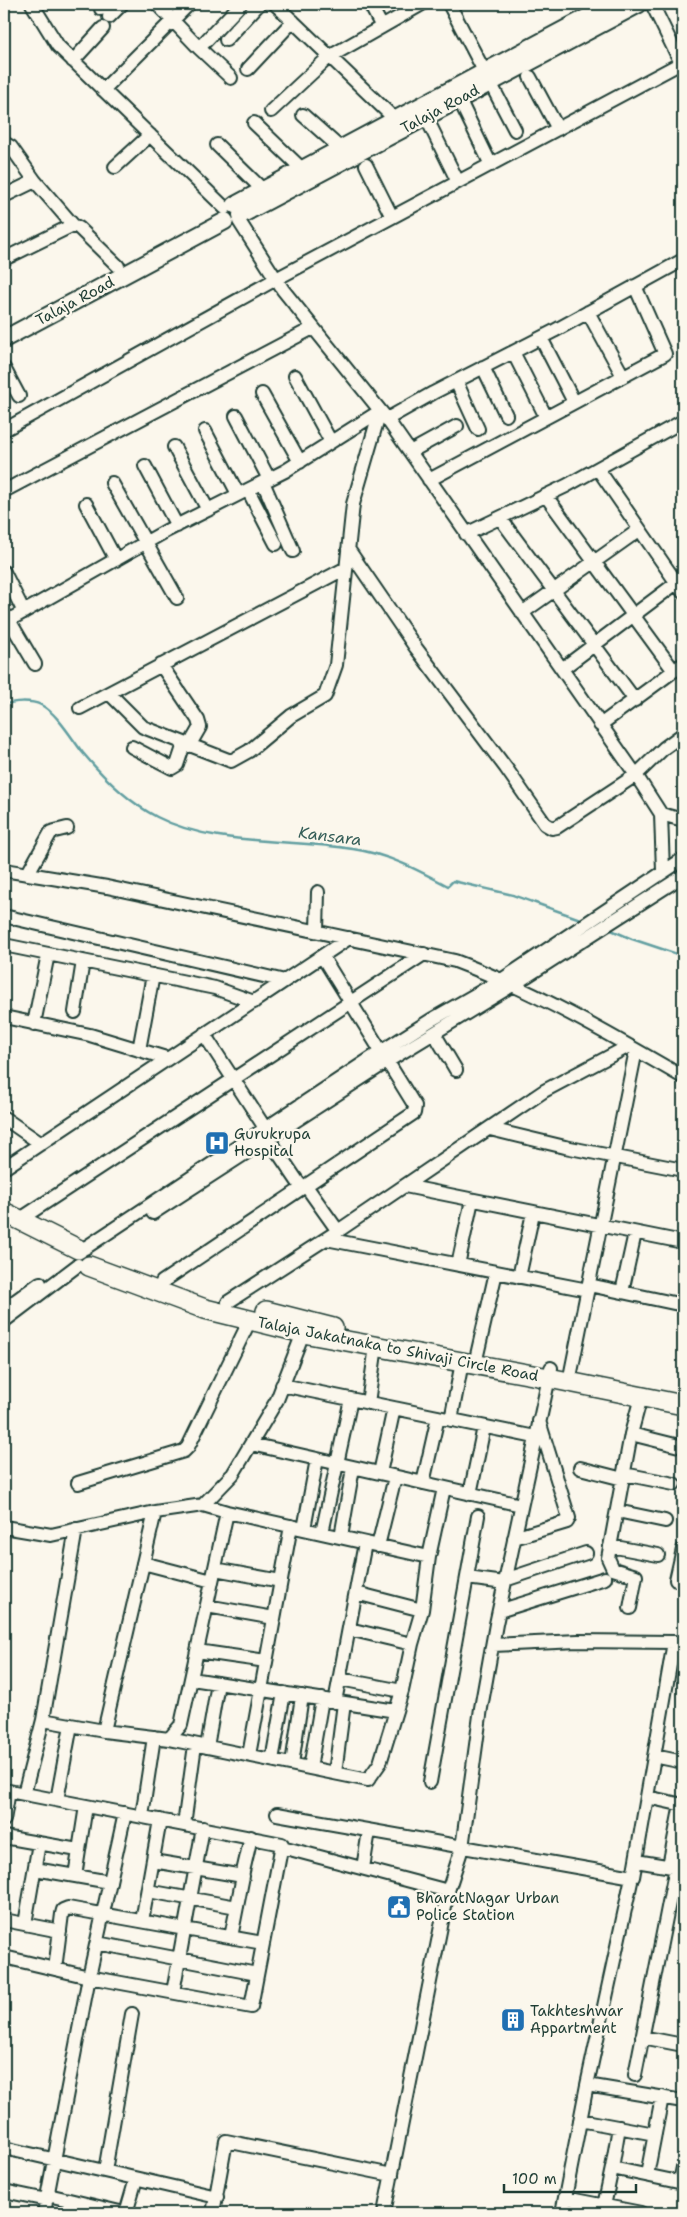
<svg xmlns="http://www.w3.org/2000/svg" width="687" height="2217" font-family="'Shantell Sans',sans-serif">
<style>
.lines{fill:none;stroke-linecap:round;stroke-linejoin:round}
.stream{stroke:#629fa1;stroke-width:2.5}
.minor-casing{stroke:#1f3d34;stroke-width:16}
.major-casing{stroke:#1f3d34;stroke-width:20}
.highway-casing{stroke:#1f3d34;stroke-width:22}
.minor{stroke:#fbf7ec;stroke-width:12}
.major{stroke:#fbf7ec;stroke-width:16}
.highway{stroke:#fbf7ec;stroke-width:19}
.labels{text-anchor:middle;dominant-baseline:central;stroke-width:5;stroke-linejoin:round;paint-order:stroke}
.street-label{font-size:15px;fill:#1f3d34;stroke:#fbf7ec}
.poi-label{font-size:15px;fill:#1f3d34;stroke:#fbf7ec;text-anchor:start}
.water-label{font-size:16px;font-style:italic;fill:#355e58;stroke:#fbf7ec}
</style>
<rect width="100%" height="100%" fill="#fbf7ec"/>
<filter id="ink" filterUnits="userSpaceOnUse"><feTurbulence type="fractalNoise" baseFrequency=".02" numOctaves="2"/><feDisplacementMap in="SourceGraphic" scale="10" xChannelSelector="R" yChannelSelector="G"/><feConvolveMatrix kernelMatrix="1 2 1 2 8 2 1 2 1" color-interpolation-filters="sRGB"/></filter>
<g filter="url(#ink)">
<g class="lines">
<path class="stream" d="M4,705C13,701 31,700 41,705C57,713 72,739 83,753C104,778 128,802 157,817C215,847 290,838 353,849C388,854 418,870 448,886L453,881L513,895L583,920
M609,929L632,939L683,956"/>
<defs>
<path id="minor" d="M32,4L58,46L225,208
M157,4L199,48L231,78
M275,4L401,125
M370,4L382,27
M449,4L515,130
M652,4L681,63
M172,5L174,4
M101,9L106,4
M109,17L122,4
M226,40L259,4
M199,48L241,4
M73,61L103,28
M248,69L293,21
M530,77L558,129
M103,90L189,4
M459,99L491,165
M271,111L329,57L422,4
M303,115L340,148
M426,117L458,182
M254,123L302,169
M4,143L11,147L35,181L73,225L79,228L118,266
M217,145L263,190
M366,165L392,217
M115,167L150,135
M4,196L35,181
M239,221L283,290L387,419L636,775L661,814L663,871
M4,259L73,225
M588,312L623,376
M541,338L574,402
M513,352L546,417
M483,367L506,415
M4,368L19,396
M295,376L331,442
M456,381L478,429
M262,394L300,462
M236,416L269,479
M387,419L433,393L554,331L683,260
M4,430L276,279L683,62
M205,431L238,494
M174,447L208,510
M410,452L457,426
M145,466L177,526
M598,469L683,592
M429,480L665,354L635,286
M263,482L293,551
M112,483L177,598
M248,490L276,544
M4,491L313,328
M546,496L674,671
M86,504L116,560
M500,518L635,700
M466,534L566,486L683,421
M348,549L416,648L506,768L545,824L552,828L557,827L636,775L664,748L683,734
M4,572L24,612
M522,613L639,530
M9,620L35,664
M4,623L166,531L285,471L380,411L353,504L336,665L325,696L291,716L249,751L231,761L143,727L109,693
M161,665L198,720L200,727L189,746
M562,669L683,578
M80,708L346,568
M600,725L683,664
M132,747L172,768L177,765L184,744
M661,814L683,820
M4,870L107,887L455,961C535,991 609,1034 683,1077
M28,873L51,832L67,828
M8,917L285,981
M317,931L318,892
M4,945L215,988L254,1002
M75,1012L83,961
M4,1017L90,1035L166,1058
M34,1024L48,954
M434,1033L456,1070
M204,1034L265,1128
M139,1050L153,975
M4,1118L40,1143
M490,1129L565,1147L683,1170
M264,1132L302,1188
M4,1168L349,938
M306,1186L338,1231
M405,1186L683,1242
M153,1213L388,1061L516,983L683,876
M19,1220L424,954
M326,1239L588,1290
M85,1248L382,1051L431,1020L503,979L683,859
M458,1265L472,1200
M519,1277L533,1213
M162,1282L414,1113L415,1106L322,956
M589,1285L683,1305
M622,1292L635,1233
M228,1302L338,1231L544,1091L629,1046
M4,1309L40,1283
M4,1321L78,1265
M477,1355L496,1272
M569,1382L636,1050
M282,1385L535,1437
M368,1403L376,1346
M451,1420L462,1362
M631,1434L683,1447
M251,1444L521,1505
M580,1468L623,1479
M380,1473L394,1408
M624,1474L674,1484
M78,1483L184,1451L188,1447L250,1320
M423,1483L438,1417
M470,1494L484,1427
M203,1505L227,1512L429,1557L444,1488
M617,1511L665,1521
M4,1527L51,1535L155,1512L203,1505L233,1474L277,1400L303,1333
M76,1529L43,1720L104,1731L169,1739L181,1725L227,1512
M304,1529L317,1459
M322,1533L351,1399
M341,1537L353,1468
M514,1538L567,1522L569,1518L539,1421
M378,1546L395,1477
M610,1546L658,1555
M143,1563L212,1581
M215,1569L281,1581
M467,1578L505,1583
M505,1580L586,1553
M676,1580L683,1549
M356,1593L422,1610
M207,1606L274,1618
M630,1608L636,1576L613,1569L608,1558L631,1434L641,1397
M499,1611L605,1578
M349,1629L412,1644
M197,1651L266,1661
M192,1679L396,1711
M340,1679L402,1691
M335,1702L365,1543
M104,1731L155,1512
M169,1739L368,1780L380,1763L402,1691L412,1644L422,1610L429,1557
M207,1747L218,1683
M249,1755L291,1526
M654,1756L683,1762
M272,1760L284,1693
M292,1764L302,1696
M310,1768L322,1699
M335,1773L344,1703
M430,1782L478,1516
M4,1790L282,1844L251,2007L89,1977L4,1957
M24,1794L43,1720
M647,1797L683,1805
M57,1800L71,1725
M277,1814L633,1877L674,1642L578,1641L493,1645
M142,1816L154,1737
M4,1820L9,1791
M184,1825L195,1745
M4,1837L78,1850
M282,1847L448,1891
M153,1861L243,1876L231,1937
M636,1861L678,1868
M669,1866L681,1804
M363,1868L369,1831
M35,1869L110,1882
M75,1876L86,1806
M242,1876L251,1837
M148,1891L237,1907
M4,1920L60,1931
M142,1921L160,1820
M25,1924L39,1843
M97,1943L257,1974
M55,1969L62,1914L63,1910L68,1908L263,1943
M173,1992L203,1828
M642,2037L683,2045
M635,2075L676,1867
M587,2085L632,1877
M580,2120L655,2134
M4,2148L217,2197
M612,2168L619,2127
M105,2171L132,2014
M647,2175L662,2097
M680,2182L683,2167
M4,2191L47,2200
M48,2195L124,2213
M565,2198L641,2213
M604,2206L612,2168L683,2183
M44,2213L89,1977L125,1813
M126,2213L136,2179
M213,2213L226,2141L392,2175
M384,2213L448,1891L462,1848L481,1708L496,1624L551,1368
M562,2213L587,2085L683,2101"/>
<path id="major" d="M235,205L612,4
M241,215L639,4
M4,339L225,221"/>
<path id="highway" d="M4,1212L78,1249
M89,1266L205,1309L303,1333L549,1378L683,1405
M266,1311L333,1328"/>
</defs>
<use href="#minor" class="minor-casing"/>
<use href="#major" class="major-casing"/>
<use href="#highway" class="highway-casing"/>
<use href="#minor" class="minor"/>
<use href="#major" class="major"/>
<use href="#highway" class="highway"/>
</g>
</g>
<defs>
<symbol id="hospital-square" viewBox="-11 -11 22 22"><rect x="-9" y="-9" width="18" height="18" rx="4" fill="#1f6fb2" stroke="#fbf7ec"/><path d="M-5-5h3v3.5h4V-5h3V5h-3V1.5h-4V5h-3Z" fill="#fff"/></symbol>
<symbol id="civic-square" viewBox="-11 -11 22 22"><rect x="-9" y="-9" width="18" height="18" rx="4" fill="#1f6fb2" stroke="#fbf7ec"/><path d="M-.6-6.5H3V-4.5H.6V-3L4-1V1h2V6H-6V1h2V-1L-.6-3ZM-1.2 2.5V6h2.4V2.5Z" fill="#fff"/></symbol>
<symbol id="building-square" viewBox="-11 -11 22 22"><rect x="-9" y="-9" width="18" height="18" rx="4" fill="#1f6fb2" stroke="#fbf7ec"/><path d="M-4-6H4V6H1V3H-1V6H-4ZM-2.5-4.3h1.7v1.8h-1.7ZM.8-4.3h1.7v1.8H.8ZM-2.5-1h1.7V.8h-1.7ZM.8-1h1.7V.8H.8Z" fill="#fff"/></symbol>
</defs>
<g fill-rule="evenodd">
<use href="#hospital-square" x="203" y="1129" width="28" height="28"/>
<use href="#civic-square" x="385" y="1893" width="28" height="28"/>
<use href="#building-square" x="499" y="2006" width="28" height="28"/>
</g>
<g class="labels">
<g class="street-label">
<text transform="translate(440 109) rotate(-28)">Talaja Road</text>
<text transform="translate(75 301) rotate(-28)">Talaja Road</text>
<text transform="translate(398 1349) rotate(11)">Talaja Jakatnaka to Shivaji Circle Road</text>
</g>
<g class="poi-label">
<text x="234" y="1134">Gurukrupa<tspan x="234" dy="17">Hospital</tspan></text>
<text x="416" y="1898">BharatNagar Urban<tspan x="416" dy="17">Police Station</tspan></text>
<text x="530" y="2011">Takhteshwar<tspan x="530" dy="17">Appartment</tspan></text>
</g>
<g class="water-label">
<text transform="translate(330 836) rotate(7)">Kansara</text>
</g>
</g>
<rect width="687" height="2217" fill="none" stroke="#fbf7ec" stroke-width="20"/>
<rect x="10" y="10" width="667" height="2197" fill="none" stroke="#1f3d34" stroke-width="2" filter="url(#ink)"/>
<path d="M504 2184v8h132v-8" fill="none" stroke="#1f3d34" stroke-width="2.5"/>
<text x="512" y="2184" font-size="15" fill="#1f3d34" stroke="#fbf7ec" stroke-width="4" paint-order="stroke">100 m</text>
</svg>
